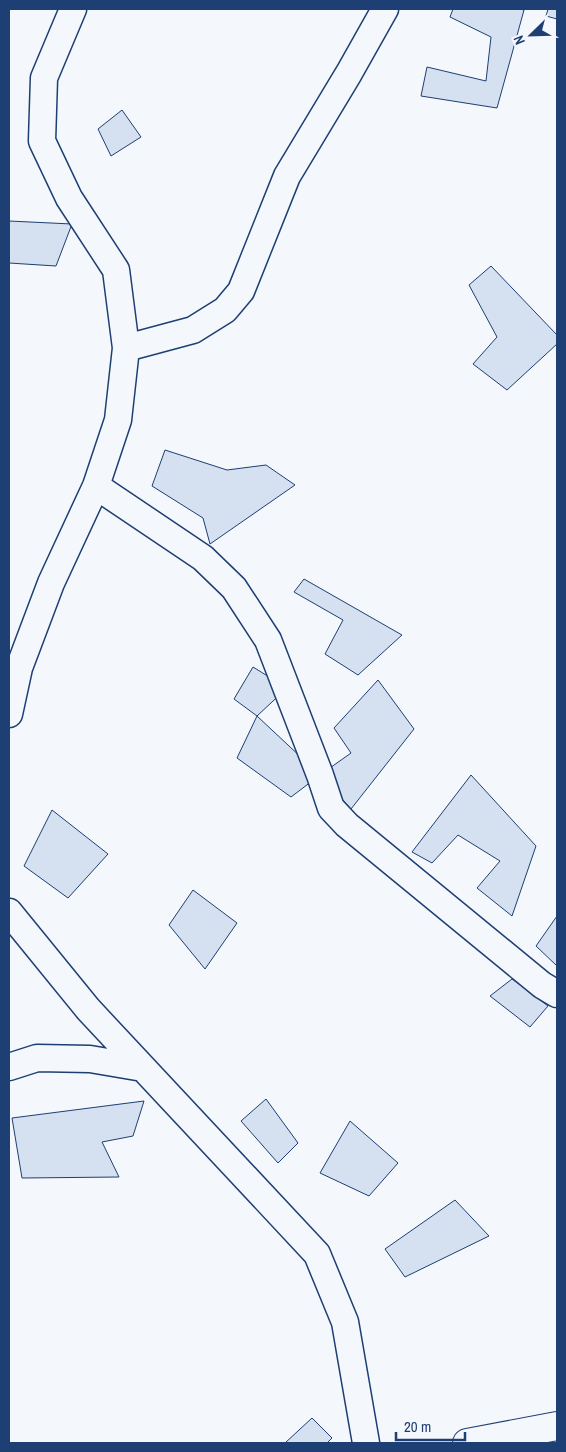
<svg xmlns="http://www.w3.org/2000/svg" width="566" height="1452" font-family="'Archivo Narrow',sans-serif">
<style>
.building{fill:#d5e0f0;stroke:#1d3f73}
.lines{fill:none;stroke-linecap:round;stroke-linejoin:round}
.minor-casing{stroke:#1d3f73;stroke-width:29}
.highway-casing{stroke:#1d3f73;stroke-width:30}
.minor{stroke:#f4f7fb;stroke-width:26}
.highway{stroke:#f4f7fb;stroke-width:28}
</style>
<rect width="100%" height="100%" fill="#f4f7fb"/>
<path class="building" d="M453,9H520L524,10L497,108L421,96L427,67L486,81L491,37L450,17Z
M548,9H557V19L546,16Z
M122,110L141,137L111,156L98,129Z
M9,221L72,224L56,266L9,263Z
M491,266L557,335V344L507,390L473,364L497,337L469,285Z
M165,450L227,470L266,465L295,485L210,544L203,518L152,486Z
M304,579L402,635L358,675L325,654L343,620L294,592Z
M253,667L287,688L257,716L234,699Z
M378,680L414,729L351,809L320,775L351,753L334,728Z
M257,716L320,775L291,797L237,758Z
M471,775L536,846L512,916L477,888L500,861L458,835L432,863L412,852Z
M52,810L108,854L68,898L24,866Z
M193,890L237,923L205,969L169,925Z
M557,916V966L536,946Z
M512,979L548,1006L530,1027L490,996Z
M266,1099L298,1143L278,1163L241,1121Z
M144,1101L133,1136L102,1142L119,1177L22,1178L12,1118Z
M350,1121L398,1163L369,1196L320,1173Z
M455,1200L489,1236L405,1277L385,1249Z
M312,1418L332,1438L327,1443H285Z"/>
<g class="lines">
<defs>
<path id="minor" d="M126,348L193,330L225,310L241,291L287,176L349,73L385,9
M96,486L203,558L234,588L268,640L320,775L331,808L347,825L542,985L557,994
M9,714L19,668L51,583L96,486L118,420L126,348L116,270L69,198L42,141L44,78L73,9
M9,912L88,1009L317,1254L345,1322L366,1443
M9,1067L37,1058L90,1059L143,1068"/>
<path id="highway" d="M467,1443L557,1426"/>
</defs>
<use href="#minor" class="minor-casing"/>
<use href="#highway" class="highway-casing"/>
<use href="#minor" class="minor"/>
<use href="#highway" class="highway"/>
</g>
<rect width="566" height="1452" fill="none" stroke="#1d3f73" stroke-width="20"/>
<g transform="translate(531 35) rotate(247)" stroke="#f4f7fb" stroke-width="4" paint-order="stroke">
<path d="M0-4L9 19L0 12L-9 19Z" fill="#1d3f73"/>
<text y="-8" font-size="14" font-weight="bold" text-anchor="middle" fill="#1d3f73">N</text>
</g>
<path d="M396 1432v8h69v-8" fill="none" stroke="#1d3f73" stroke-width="2.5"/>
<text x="404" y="1432" font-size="15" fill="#1d3f73" stroke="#f4f7fb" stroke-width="4" paint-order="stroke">20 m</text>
</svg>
